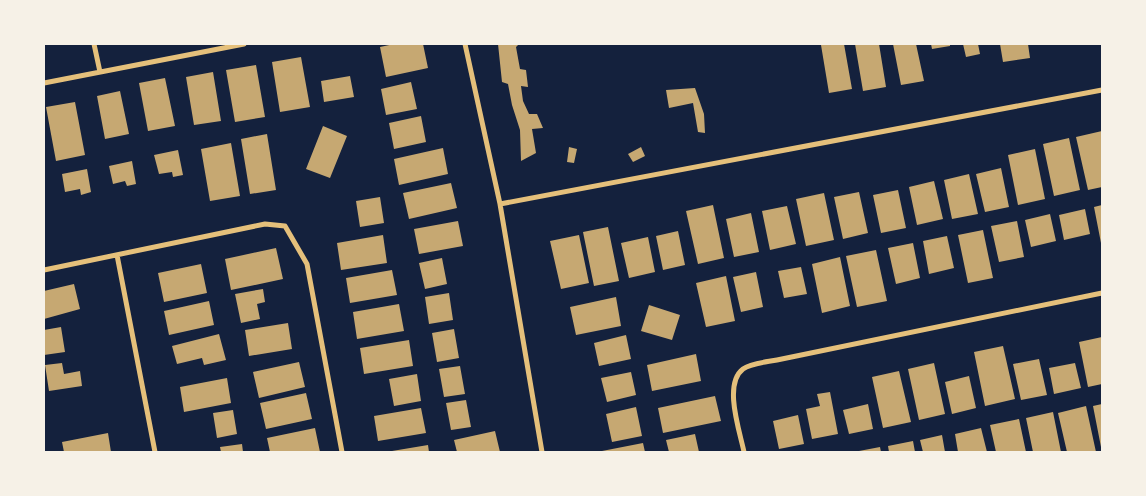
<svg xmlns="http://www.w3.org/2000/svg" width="1146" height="496" font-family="'Work Sans',sans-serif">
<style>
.building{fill:#c6a872}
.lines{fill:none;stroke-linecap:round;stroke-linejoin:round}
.minor{stroke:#e5c07b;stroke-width:5}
</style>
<rect width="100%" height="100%" fill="#14213d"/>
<path class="building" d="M394,44H423L428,68L386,77L380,47Z
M498,44H519L516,47L520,69L526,70L528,87L521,86L523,101L529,114H537L543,128L532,129L536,153L521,161L520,130L512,105L508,84L502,82Z
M844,44L852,89L829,93L821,45Z
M855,44H879L886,87L863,91Z
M893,44H916L924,81L901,85Z
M931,44H950V46L932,49Z
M963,44H978L980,54L966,57Z
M1000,44H1028L1030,58L1003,62Z
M301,57L310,107L280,112L272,62Z
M256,65L265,117L235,122L226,70Z
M213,72L221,121L194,125L186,77Z
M350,76L354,97L324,102L321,81Z
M165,78L175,126L148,131L139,83Z
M411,82L417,109L386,115L381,89Z
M695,88L704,114L705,133L698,132L693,103L669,108L666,90Z
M120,91L129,134L105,139L97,96Z
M75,102L85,155L56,161L46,107Z
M421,116L426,142L394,149L389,123Z
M323,126L347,136L330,178L306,169Z
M1102,131V187L1088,190L1076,137Z
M267,134L276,190L250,194L241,139Z
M1069,138L1080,190L1054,196L1043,144Z
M231,143L240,196L210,201L201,149Z
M569,147L577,149L574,163L567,162Z
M641,147L645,156L633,162L628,154Z
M443,148L448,174L399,185L394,159Z
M1035,149L1045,199L1018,205L1008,155Z
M178,150L183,175L173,177L172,172L159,174L154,155Z
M132,161L136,184L127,186L125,181L113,184L109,166Z
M1001,168L1009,207L985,212L976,174Z
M87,169L91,192L81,195L80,189L65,192L62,174Z
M969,174L978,214L952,219L944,180Z
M934,181L943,219L917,225L909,187Z
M451,183L457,208L409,219L403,193Z
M898,190L906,228L881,233L873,195Z
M859,192L868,233L843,239L834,197Z
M824,193L834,240L806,246L796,199Z
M380,197L384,223L360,227L356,201Z
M713,205L724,258L698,264L686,211Z
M1102,205V243H1101L1094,207Z
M787,206L796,244L770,250L762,211Z
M1085,209L1090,234L1064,240L1059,215Z
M751,213L759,252L734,257L726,219Z
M1050,214L1056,241L1031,247L1025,220Z
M458,221L463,246L419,254L414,229Z
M1017,221L1024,257L999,262L991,226Z
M608,227L619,281L594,286L583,232Z
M983,230L993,278L968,283L958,235Z
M678,231L685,265L663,270L656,236Z
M383,235L387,263L341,270L337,243Z
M579,235L589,283L561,289L550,241Z
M947,236L954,268L929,274L923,241Z
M648,237L655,272L629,278L621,243Z
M913,243L920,278L896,284L888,248Z
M276,248L283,279L231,290L225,259Z
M876,250L887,301L857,307L846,256Z
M840,257L850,306L822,313L812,264Z
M442,258L447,284L425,289L419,263Z
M201,264L207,293L164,302L158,273Z
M801,267L807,294L784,298L778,271Z
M392,270L397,295L350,303L346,278Z
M756,272L763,307L741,312L733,277Z
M726,276L735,321L706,327L696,283Z
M74,284L80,309L44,319V291Z
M263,289L265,302L257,304L260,319L241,323L235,294Z
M449,293L453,320L429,324L425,297Z
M616,297L621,326L576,335L570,307Z
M209,301L214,325L169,335L164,311Z
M399,304L404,331L357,339L353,312Z
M649,305L680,315L672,340L641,331Z
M288,323L292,349L249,356L245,330Z
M61,327L65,352L44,355V330Z
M454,329L459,358L437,362L432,333Z
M219,334L226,360L204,365L202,358L177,364L172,346Z
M626,335L631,359L599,366L594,343Z
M1102,337V384L1088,387L1079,342Z
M409,340L413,366L364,374L360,348Z
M1003,346L1015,399L985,406L974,352Z
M696,354L701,381L652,391L647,365Z
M1039,359L1047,395L1021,400L1013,364Z
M299,362L305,387L259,398L253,372Z
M62,363L64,374L80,371L82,386L49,391L45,365Z
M934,363L945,414L919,420L908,369Z
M1075,363L1081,388L1054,394L1049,368Z
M460,366L465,394L444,397L439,369Z
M899,371L911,422L883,428L872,377Z
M631,372L636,395L607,402L601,378Z
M417,374L421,401L394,406L389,379Z
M969,376L976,408L952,414L945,382Z
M227,378L231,403L184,412L180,387Z
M830,392L838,434L812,439L806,409L820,406L817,394Z
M306,393L312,419L266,429L260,403Z
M715,396L721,421L663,433L658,408Z
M466,400L471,427L451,430L446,403Z
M868,404L873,429L849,434L843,410Z
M1102,404V447H1101L1093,406Z
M1086,406L1096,452H1067L1058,413Z
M636,407L642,436L612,442L606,414Z
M421,408L426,433L378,441L374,416Z
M233,410L237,434L217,438L213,413Z
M1053,412L1061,452H1033L1026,418Z
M798,415L804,444L779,449L773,421Z
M1019,419L1026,452H996L990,425Z
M315,428L320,452H270L267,438Z
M981,428L987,452H958L955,434Z
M495,431L500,452H457L454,440Z
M108,433L111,452H64L62,442Z
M695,434L699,452H669L666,440Z
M942,435L945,452H923L920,440Z
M913,441L915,452H889L888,446Z
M643,443L645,452H602V451Z
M242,444L243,452H221L220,447Z
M428,445L429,452H392V451Z
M880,447L881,452H859V451Z"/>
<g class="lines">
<path class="minor" d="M94,44L100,72
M465,44L500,204L542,452
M44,83L244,44
M500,204L1102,90
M117,255L155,452
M44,270L265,224L285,226L307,264L342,452
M744,452C740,432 723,384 743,369C751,363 767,362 777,360L1102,293"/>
</g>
<rect width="1146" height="496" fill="none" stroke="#f6f1e7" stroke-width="90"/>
</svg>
